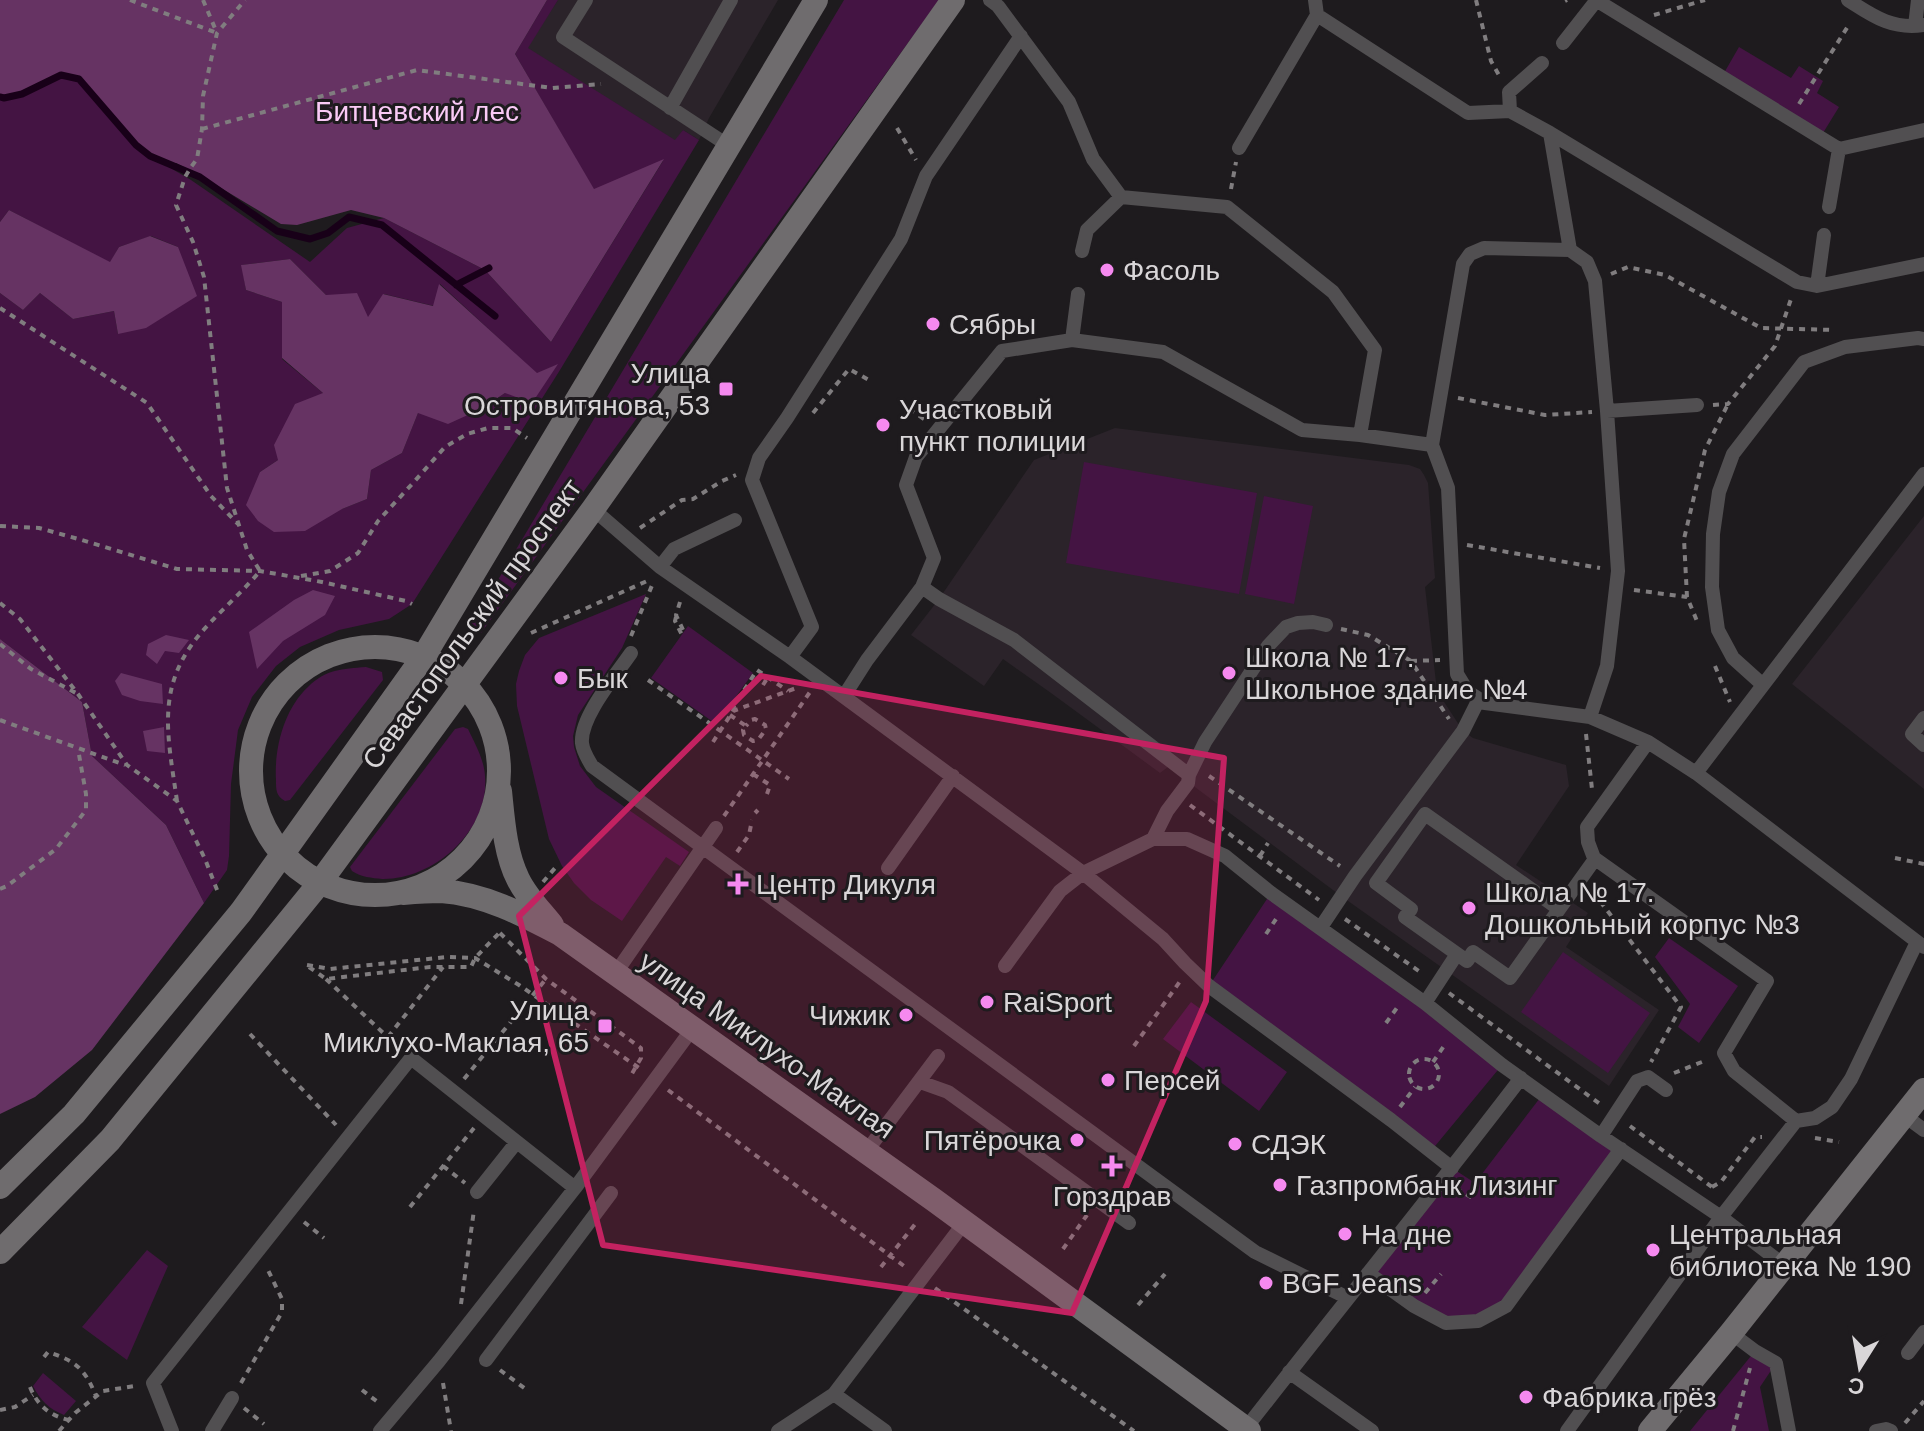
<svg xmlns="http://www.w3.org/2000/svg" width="1924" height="1431" font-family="Helvetica,sans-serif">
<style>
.built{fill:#2b232a}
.green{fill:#441443;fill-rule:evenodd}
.forest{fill:#663363}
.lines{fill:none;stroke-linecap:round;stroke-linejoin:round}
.stream{stroke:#180018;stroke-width:7}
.path{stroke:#807d7f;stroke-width:4;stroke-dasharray:6 6;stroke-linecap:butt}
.lane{stroke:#514f51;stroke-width:14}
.secondary{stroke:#6f6c6e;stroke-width:24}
.marked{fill:#c32261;fill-opacity:0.2;stroke:#c32261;stroke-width:6;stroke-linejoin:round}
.poi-dot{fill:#f589ef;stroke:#1e1b1e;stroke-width:3}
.labels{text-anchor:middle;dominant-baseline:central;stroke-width:6;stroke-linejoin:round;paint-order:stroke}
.park-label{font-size:28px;fill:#facaf6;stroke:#1e1b1e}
.poi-label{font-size:28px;fill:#d9d6d8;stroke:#1e1b1e;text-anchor:start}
.street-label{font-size:28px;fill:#d9d6d8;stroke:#1e1b1e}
</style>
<rect width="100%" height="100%" fill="#1e1b1e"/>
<path class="built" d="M558,0H778L709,118L699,140L683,130L676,141L527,48Z
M1115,428L1409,465L1420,469L1424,475L1428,483L1435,578L1425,587L1437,691L1463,731L1473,738L1566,765L1569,786L1516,865L1588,913L1566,947L1659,1010L1609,1086L1341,896L1168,767L1160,773L1051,693L1003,659L984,686L911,635L939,599L1034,460Z
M1924,516V789L1792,684Z"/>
<path class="green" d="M547,0H558L528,48L675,140L683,130L699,140L560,370L412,604L389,619L339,630L300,647L276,666L252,697L238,730L231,784L229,856L227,870L204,903L166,825L92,756L82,702L0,639V293L23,310L40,293L73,319L114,311L118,334L178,247L151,236L119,247L110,263L9,210L0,222V97L4,98L22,94L61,75L79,79L136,145L150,156L191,180L310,262L347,228L384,218L485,270L551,342L663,161L594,190L515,54ZM290,259L326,295L368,318L384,294L434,306L440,284L537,374L556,365L505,393L481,409L418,413L402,453L371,470L367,499L342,509L260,472L278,460L323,393L282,359V302L246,290L242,265Z
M844,0H939L666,378L663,377L661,379L663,382L481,633L471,625Z
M1739,47L1791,78L1799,66L1823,81L1817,93L1839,107L1823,133L1724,73Z
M1084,462L1257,493L1239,594L1066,563Z
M1264,496L1313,506L1294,604L1245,594Z
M646,594L622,648L578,715L573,736L574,747L580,766L596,787L689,852L680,866L666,857L622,921L591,900L574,883L562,866L549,839L517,706L516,684L519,671L525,655L539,638Z
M688,626L753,673L716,724L651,678Z
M366,667L382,672L383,680L290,800L285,801C276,796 276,790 276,780C274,749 284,709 308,687C326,669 342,669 366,667Z
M463,727L468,729C475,744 484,759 485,776C490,830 434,880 382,879C372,878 361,877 352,871L350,867L455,729Z
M1271,893L1502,1065L1431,1151L1209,986Z
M1669,938L1738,986L1699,1043L1678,1027L1690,1004L1655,957Z
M1563,952L1650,1013L1608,1073L1521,1012Z
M1191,1002L1287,1072L1259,1111L1163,1039Z
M1543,1094L1621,1149L1506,1306L1446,1323L1368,1273L1452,1168L1475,1183Z
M147,1250L168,1266L127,1360L82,1327Z
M1755,1351L1776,1363L1760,1387L1769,1431H1690Z
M43,1373L76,1401L64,1415C49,1409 40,1400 33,1386Z"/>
<path class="forest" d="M0,0H547L515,54L594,189L664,159L551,342L485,270L384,218L351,210L297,225L281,224L201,176L176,163L172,168L150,156L136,145L79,79L61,75L22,94L4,98L0,97Z
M9,210L110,262L119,247L150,236L178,247L197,296L146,328L118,334L114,311L73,319L40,293L23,310L0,293V222Z
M290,259L326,295L357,293L368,317L383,294L433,306L439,284L537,373L558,364L532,403L505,393L481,409L448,424L418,413L402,453L371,470L367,499L342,509L305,531L274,532L258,521L246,505L260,472L278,460L274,445L295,404L323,393L282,358V302L246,290L241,265Z
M313,590L335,596L325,615L283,641L257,669L249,632L294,600Z
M166,635L189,640L179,653L165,651L157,664L146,655L148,644Z
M0,639L82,702L92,756L166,825L204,903L92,1050L35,1097L0,1114Z
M121,673L162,684L163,704L140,701L122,695L115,681Z
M164,727L165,753L147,751L143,731Z"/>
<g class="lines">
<path class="stream" d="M0,97L4,98L22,94L61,75L79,79L136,145L150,156L200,177L277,231L310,239L328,233L349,217L382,225L495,316
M456,285L489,268"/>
<path class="path" d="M130,0L217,33
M203,0L217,33
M1476,0L1491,61L1500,77
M1565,1L1567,0
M1654,15L1705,0
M1799,104L1850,23
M897,128L916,160
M202,129L417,70L552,88L601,84
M1231,189L1236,162
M1611,274L1628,267L1665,275L1761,328L1834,330
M0,308L147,403L211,496L238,524
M1458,398L1545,415L1592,412
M1713,405L1728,404L1775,346L1791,299
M909,409L924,419
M813,413L849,369L869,380
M0,526L39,528L82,540L177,569L260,571L322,582L406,601L412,604
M640,528L682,500L693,499L722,481L736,475
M1467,545L1600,568
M301,576L330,571L358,553L378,521L413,483L445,447L467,434L488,428H512L527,438
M1634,590L1687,597L1697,621
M1687,597L1684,539L1705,450L1728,404
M680,602L676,615L684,632
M0,603L20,619L78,694L127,765L177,801L205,859L219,895
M676,617L675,621L682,635
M1341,629L1368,635L1411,661L1449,719
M531,633L647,581
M631,636L653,583
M0,644L31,669L76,693
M1411,661L1440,660
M1715,666L1730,702
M648,680L789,779
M763,685L768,677
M733,711L734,706L757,670L788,691
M730,715L746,726L743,730L744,735L753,741L758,740L766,729L765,725L755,719L751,720L746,726
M0,720L125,765
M1586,734L1592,789
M713,742L733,711L799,687
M753,774L770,785L767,794
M1209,776L1340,866
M177,801C167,731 154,682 208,625C225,607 244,590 260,571L247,550L227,488L204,277L193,242L176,205L185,177L191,167L197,159L202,129L203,96L217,33L245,0
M1190,805L1319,900
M755,810L758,813
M724,816L810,692
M737,852L749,835L752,820
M1260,856L1268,843
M1895,858L1924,864
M543,882L555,868
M0,889L7,886L56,849L86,810V794L78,749
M1593,892L1681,1007L1651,1062
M1345,919L1423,974
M500,933L546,979L641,1048V1058L630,1077
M1266,934L1276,919
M307,965L330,969L447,957L475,958L519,985L642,1070
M309,967L326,979L430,967H471L475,958L502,930
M326,979L397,1046
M1449,993L1600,1104
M1386,1023L1399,1005
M250,1034L336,1125
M388,1037L443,967
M1134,1046L1181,980
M1409 1074a15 15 0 1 1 30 0a15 15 0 1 1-30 0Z
M1433,1062L1446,1043
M1674,1073L1707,1060
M464,1079L546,979
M668,1090L908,1269
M1400,1107L1415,1087
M1630,1126L1716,1190
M1815,1138L1839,1142
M443,1166L465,1183
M1712,1187L1721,1182L1755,1137H1762
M1456,1188L1474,1199
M410,1207L474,1128
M304,1222L324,1238
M1063,1249L1087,1215
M881,1267L916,1223
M935,1288L1134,1431
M1425,1293L1441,1274
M461,1304L474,1210
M1138,1305L1165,1274
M44,1357L48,1352C76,1361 85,1369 96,1396
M500,1370L527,1390
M241,1383L282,1312V1299L266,1266
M443,1383L451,1431
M30,1387C37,1405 50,1416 69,1420
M362,1390L379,1403
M244,1408L264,1424
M0,1410L15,1407L33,1395
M1905,1423L1924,1401
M59,1431L75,1413L103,1391L135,1386
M1733,1431L1750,1368"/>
<path class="lane" d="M586,0L563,37L729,146
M990,0L998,6L1069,102L1093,159L1121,197L1227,207L1333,292L1375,350L1360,435L1432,445
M1315,0L1317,15L1468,113L1510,111L1550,133L1570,250L1587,262L1595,281L1607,411L1618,571L1607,666L1590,717
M1596,0L1839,149L1924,130
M1848,0C1873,16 1892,30 1924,25
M1915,26L1918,0
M1563,43L1596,1
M670,108L731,0
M1510,111L1509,92L1542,63
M1550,133L1797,282L1817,286L1924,264
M1239,148L1317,15
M1829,207L1839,149
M1570,250L1484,248L1470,254L1463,264L1432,445L1448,488L1457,674L1468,692L1485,703L1590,717L1648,742L1696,773L1924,947
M1082,251L1087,230L1121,197
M1817,286L1824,235
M1078,294L1072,340L1163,352L1302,430L1360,435
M1607,411L1697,405
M593,509L660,567L790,657L1083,873L1163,939L1185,963L1209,986L1391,1120L1452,1168
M660,567L674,549L735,520
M922,587L939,599L1014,640L1189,775
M631,653C616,675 580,717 582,743C583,752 588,759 592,766L1255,1252L1348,1298
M790,657L812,627L752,480L759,458L787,418L901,239L926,176L1021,36
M1763,685L1733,658L1718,630L1712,587L1713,534L1719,492L1733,454L1804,362L1845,347L1918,338L1924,339
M844,696L867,660L922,587L934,558L906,485L916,457L1002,351L1072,340
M1924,718L1912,734L1924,745
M1648,742L1587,827L1588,842L1594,858L1767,981L1724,1053L1734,1071L1796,1121L1815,1118L1832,1107L1851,1079L1917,942
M1696,773L1924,474
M1153,839L1167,811L1188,783L1189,775L1205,742L1268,646L1286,627L1298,623L1313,622L1326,625
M888,868L953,776
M1559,909L1425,814L1376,883L1411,909L1405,917L1467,961L1473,952L1510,978L1595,859
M1321,927L1355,876L1463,731L1479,699
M1005,966L1060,891L1083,873L1153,839H1187L1225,856L1271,893L1425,1003L1502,1065L1601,1136L1721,1217L1784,1265
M615,974L716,828
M1425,1003L1457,954
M920,1082L948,1092L1129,1223
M1905,1116L1924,1130
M1601,1136L1637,1081L1648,1077L1666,1090
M866,1152L938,1056
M477,1192L516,1143
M1368,1273L1414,1306L1446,1323L1478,1321L1506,1306L1621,1149
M1731,1333L1755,1351L1776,1363L1789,1431
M1908,1353L1924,1332
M486,1360L611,1193
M1289,1372L1372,1431
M1246,1428C1337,1311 1431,1196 1521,1078
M172,1431L153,1383L411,1058L575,1188
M212,1431L232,1398
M380,1431L439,1361L575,1188L693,1028
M778,1431L834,1394
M885,1431L834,1394L964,1223
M1567,1431L1721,1217L1796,1121
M1876,1431L1886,1429L1891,1431"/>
<path class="secondary" d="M251 771a124 124 0 1 1 248 0a124 124 0 1 1-248 0Z
M500,791C503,820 505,853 518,879C526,896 540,910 552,925
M403,893C415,892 428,891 441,891C484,894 522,914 560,934L934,1200L1249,1431
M0,1187L74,1114L241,912L424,656L816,0
M0,1252L110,1140L318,885L593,509L953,0
M1650,1431L1731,1333L1924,1090"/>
</g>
<path class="marked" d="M761,676L1224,758L1206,1001L1072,1313L603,1245L519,916Z"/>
<g class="poi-dot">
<circle cx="1107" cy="270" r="8"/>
<circle cx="933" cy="324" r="8"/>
<rect x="718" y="381" width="16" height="16" rx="4"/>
<circle cx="883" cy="425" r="8"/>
<circle cx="1229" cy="673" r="8"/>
<circle cx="561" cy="678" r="8"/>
<path d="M734 872h8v8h8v8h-8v8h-8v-8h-8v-8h8z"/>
<circle cx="1469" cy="908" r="8"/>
<circle cx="987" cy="1002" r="8"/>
<circle cx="906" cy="1015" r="8"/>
<rect x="597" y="1018" width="16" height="16" rx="4"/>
<circle cx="1108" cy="1080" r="8"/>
<circle cx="1077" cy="1140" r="8"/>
<circle cx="1235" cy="1144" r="8"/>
<path d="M1108 1154h8v8h8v8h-8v8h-8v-8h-8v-8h8z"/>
<circle cx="1280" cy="1185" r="8"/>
<circle cx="1345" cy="1234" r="8"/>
<circle cx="1653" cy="1250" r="8"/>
<circle cx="1266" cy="1283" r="8"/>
<circle cx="1526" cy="1397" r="8"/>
</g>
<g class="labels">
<g class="park-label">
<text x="417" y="111">Битцевский лес</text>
</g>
<g class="poi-label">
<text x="1123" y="270">Фасоль</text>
<text x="949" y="324">Сябры</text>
<text x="710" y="373" text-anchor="end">Улица<tspan x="710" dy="32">Островитянова, 53</tspan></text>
<text x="899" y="409">Участковый<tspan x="899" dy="32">пункт полиции</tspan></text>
<text x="1245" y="657">Школа № 17.<tspan x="1245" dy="32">Школьное здание №4</tspan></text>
<text x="577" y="678">Бык</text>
<text x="756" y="884">Центр Дикуля</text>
<text x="1485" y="892">Школа № 17.<tspan x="1485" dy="32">Дошкольный корпус №3</tspan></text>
<text x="1003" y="1002">RaiSport</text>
<text x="589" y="1010" text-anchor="end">Улица<tspan x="589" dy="32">Миклухо-Маклая, 65</tspan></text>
<text x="890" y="1015" text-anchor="end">Чижик</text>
<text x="1124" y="1080">Персей</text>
<text x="1061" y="1140" text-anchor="end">Пятёрочка</text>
<text x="1251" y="1144">СДЭК</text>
<text x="1296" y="1185">Газпромбанк Лизинг</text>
<text x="1112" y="1196" text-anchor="middle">Горздрав</text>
<text x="1361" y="1234">На дне</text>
<text x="1669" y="1234">Центральная<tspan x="1669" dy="32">библиотека № 190</tspan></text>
<text x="1282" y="1283">BGF Jeans</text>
<text x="1542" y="1397">Фабрика грёз</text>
</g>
<g class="street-label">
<text transform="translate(472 624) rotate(-54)">Севастопольский проспект</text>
<text transform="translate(767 1045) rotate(35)">улица Миклухо-Маклая</text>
</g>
</g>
<g transform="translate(1860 1367) rotate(191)" stroke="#1e1b1e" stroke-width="6" paint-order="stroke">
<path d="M0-6L14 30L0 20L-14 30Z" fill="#d9d6d8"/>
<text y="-12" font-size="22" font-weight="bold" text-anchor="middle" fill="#d9d6d8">С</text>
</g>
</svg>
